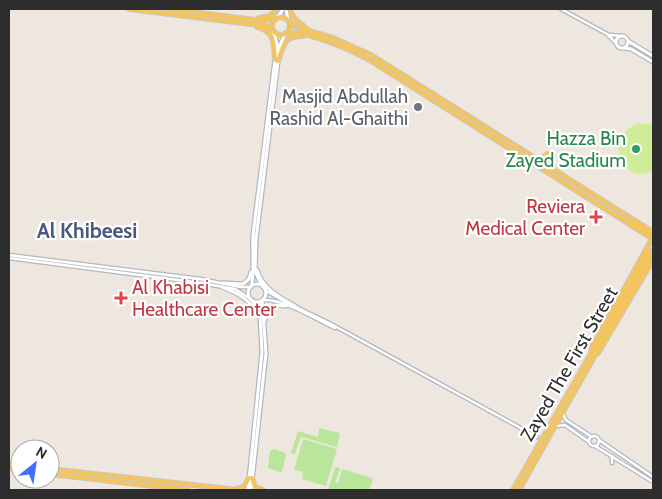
<svg xmlns="http://www.w3.org/2000/svg" width="662" height="499" font-family="Cabin,sans-serif">
<style>
.green{fill:#bae69b}
.pitch{fill:#cfed97}
.lines{fill:none;stroke-linecap:round;stroke-linejoin:round}
.primary-tunnel{stroke:#c7c2bb;stroke-width:4;stroke-dasharray:4 2;stroke-linecap:butt}
.tertiary-casing{stroke:#b3b7c0;stroke-width:5}
.secondary-casing{stroke:#b3b7c0;stroke-width:5.5}
.primary-casing{stroke:#c8c8c8;stroke-width:6}
.tertiary{stroke:#fff;stroke-width:2.5}
.secondary{stroke:#fff;stroke-width:3}
.primary{stroke:#f4c55e;stroke-width:4}
.worship-dot{fill:#6b7280;stroke:#fff;stroke-width:2}
.leisure-dot{fill:#2e9e5b;stroke:#fff;stroke-width:2}
.health-dot{fill:#e0444e;stroke:#fff;stroke-width:2}
.labels{text-anchor:middle;dominant-baseline:central;stroke-width:4.5;stroke-linejoin:round;paint-order:stroke}
.worship-label{font-size:19px;fill:#5b616d;stroke:#fff;text-anchor:end}
.leisure-label{font-size:19px;fill:#27864d;stroke:#fff;text-anchor:end}
.health-label{font-size:19px;fill:#be3a42;stroke:#fff;text-anchor:end}
.street-label{font-size:19px;fill:#2d2d2d;stroke:#fff}
.quarter-label{font-size:21px;font-weight:bold;fill:#4b597f;stroke:#fff}
</style>
<rect width="100%" height="100%" fill="#eee7df"/>
<path class="green" d="M319,428L340,433L337,447L301,437L295,454L290,453L292,450L298,431L318,437Z
M303,439L337,449L326,486L302,479L303,472L294,470Z
M274,449L285,453L286,455L282,472H280L268,468L270,451Z
M335,467L340,468L335,483H338L342,469L372,478L373,480L369,490H328Z"/>
<path class="pitch" d="M640,123L653,125V170C623,189 600,135 640,123Z"/>
<g class="lines">
<path class="primary-tunnel" d="M649,252L653,245"/>
<defs>
<path id="tertiary" d="M561,9L607,34L616,43
M610,35L621,36
M9,255L200,279L241,287H251
M9,258L201,283L235,289L249,298
M265,290L287,303
M263,300C285,299 315,319 335,328
M294,306L331,324L537,437
M563,414L566,420L592,437
M557,426L565,425L589,442
M589 441a5 5 0 1 1 10 0a5 5 0 1 1-10 0Z
M599,440L653,477
M595,446L653,482
M612,463V456"/>
<path id="secondary" d="M286,9L288,20
M276,18L280,14L283,9
M616 42a6 6 0 1 1 12 0a6 6 0 1 1-12 0Z
M628,41L653,56
M624,48L631,49L653,62
M257,270C262,288 280,298 295,306
M223,283L243,284L249,279L251,272
M248 293a9 9 0 1 1 18 0a9 9 0 1 1-18 0Z
M262,286L255,271L256,239L280,45L285,34
M222,287C238,293 251,300 259,317
M251,287C255,275 252,249 253,235L277,44L273,30
M265,320C267,306 274,304 286,306
M248,490L262,352L260,315L252,300
M251,490L266,353L262,300"/>
<path id="primary" d="M129,9L266,26L273,30
M168,9L264,21L276,18
M289,9L294,18L306,28
M272 26a9 9 0 1 1 18 0a9 9 0 1 1-18 0Z
M259,18L269,16L278,9
M288,21L296,27L333,38L371,55L653,232
M257,27C277,33 273,44 275,60
M286,33C307,30 349,49 368,59L653,239
M278,61C284,45 283,36 303,36
M538,160L548,154
M549,160L554,168
M632,223L653,236
M591,349L653,237
M598,353L653,260
M9,463L20,465
M9,468L20,470
M50,469L238,490
M50,474L188,490
M252,478L255,487L263,490
M237,489L244,487L249,478
M513,490L649,252
M519,490L652,254"/>
</defs>
<use href="#tertiary" class="tertiary-casing"/>
<use href="#secondary" class="secondary-casing"/>
<use href="#primary" class="primary-casing"/>
<use href="#tertiary" class="tertiary"/>
<use href="#secondary" class="secondary"/>
<use href="#primary" class="primary"/>
</g>
<circle class="worship-dot" cx="418" cy="107" r="5"/>
<circle class="leisure-dot" cx="636" cy="149" r="5"/>
<g class="health-dot">
<path d="M593.5 209.5h5v5h5v5h-5v5h-5v-5h-5v-5h5z"/>
<path d="M118.5 290.5h5v5h5v5h-5v5h-5v-5h-5v-5h5z"/>
</g>
<g class="labels">
<g class="worship-label">
<text x="408" y="96">Masjid Abdullah<tspan x="408" dy="22">Rashid Al-Ghaithi</tspan></text>
</g>
<g class="leisure-label">
<text x="626" y="138">Hazza Bin<tspan x="626" dy="22">Zayed Stadium</tspan></text>
</g>
<g class="health-label">
<text x="585" y="206">Reviera<tspan x="585" dy="22">Medical Center</tspan></text>
<text x="132" y="287" text-anchor="start">Al Khabisi<tspan x="132" dy="22">Healthcare Center</tspan></text>
</g>
<g class="street-label">
<text transform="translate(569 364) rotate(-60)">Zayed The First Street</text>
</g>
<g class="quarter-label">
<text x="87" y="230">Al Khibeesi</text>
</g>
</g>
<rect width="662" height="499" fill="none" stroke="#2d2d2d" stroke-width="20"/>
<g transform="translate(35 464) rotate(30)"><circle r="24" fill="#ffffff" stroke="#ababab"/>
<path d="M0-4L9 19L0 12L-9 19Z" fill="#3d70fe"/>
<text y="-8" font-size="14" font-weight="bold" text-anchor="middle" fill="#2d2d2d">N</text>
</g>
</svg>
